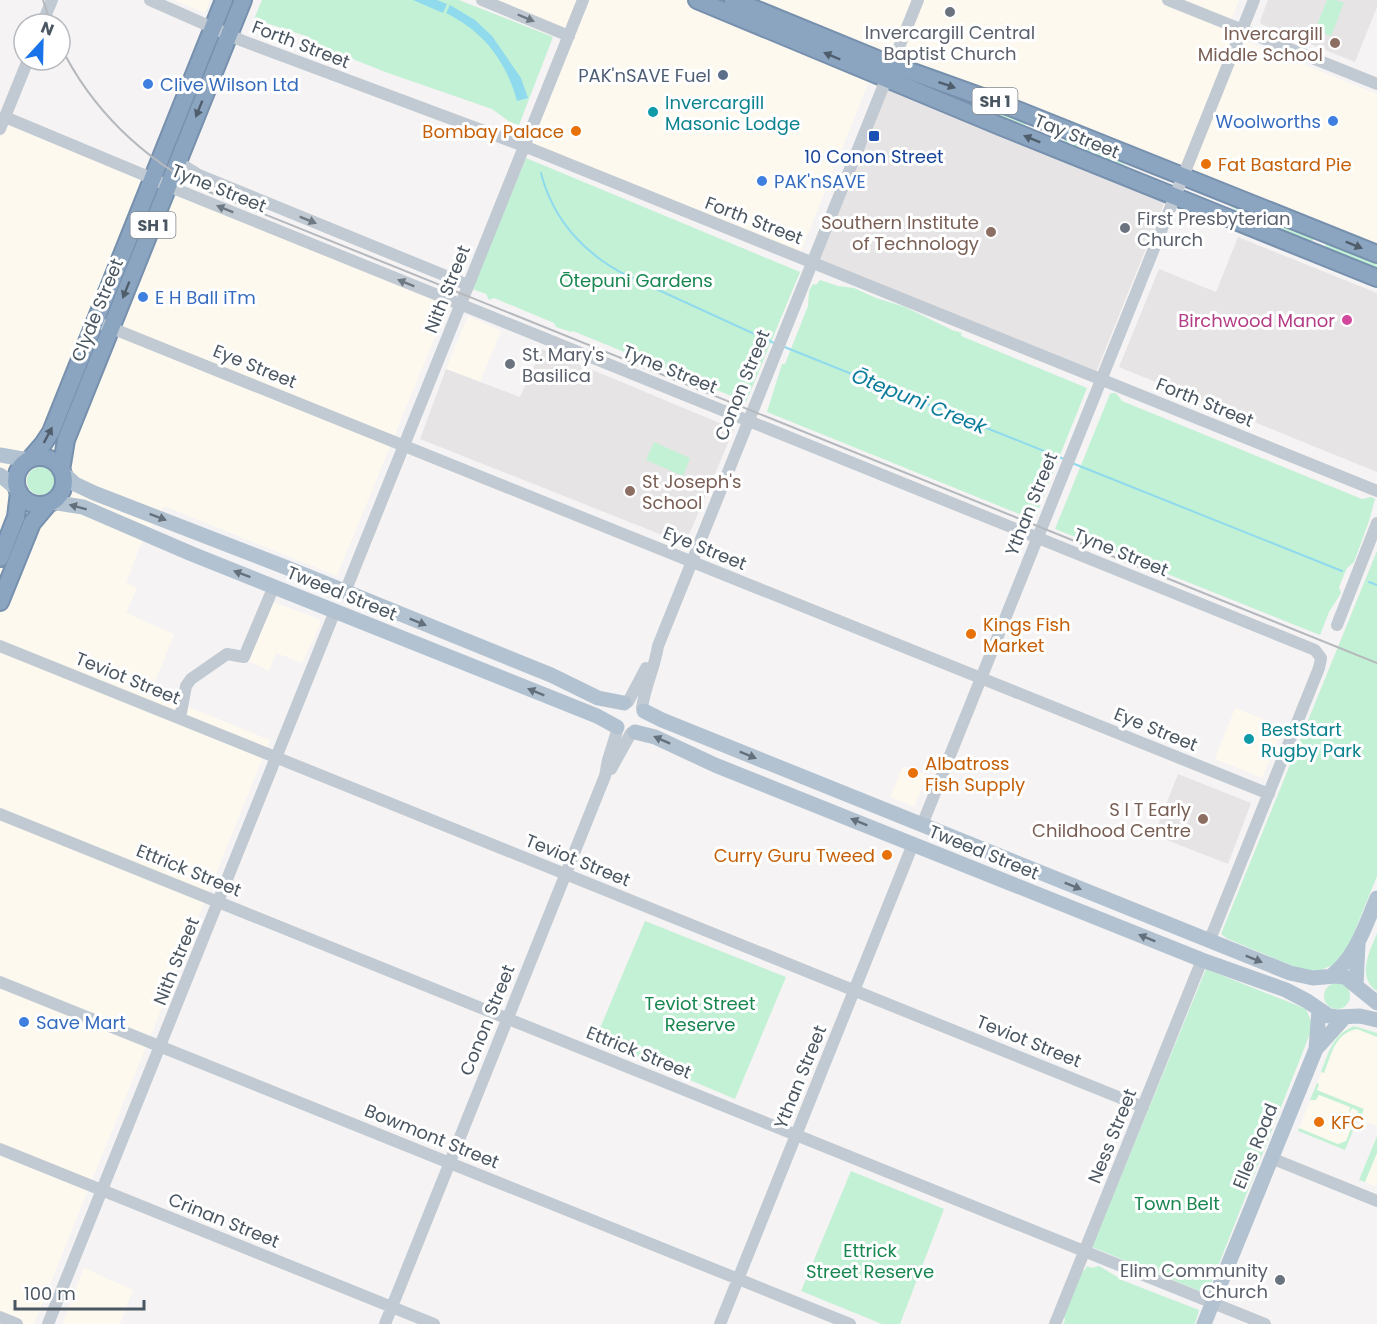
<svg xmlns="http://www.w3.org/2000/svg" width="1377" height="1324" font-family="Poppins,sans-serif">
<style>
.commercial{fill:#fdf9ef}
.education{fill:#e6e4e5}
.green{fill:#c3f1d5}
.water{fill:#90daee}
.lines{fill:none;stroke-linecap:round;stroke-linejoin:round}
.stream{stroke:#90daee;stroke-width:2}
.highway-casing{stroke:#7690ad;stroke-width:20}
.minor{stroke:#c1cad2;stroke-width:12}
.major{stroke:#b3c2d1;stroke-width:15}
.highway{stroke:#8ba5c1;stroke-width:16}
.rail{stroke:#b5b8bd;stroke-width:2}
.oneway{fill:#6e7983}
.oneway2{fill:#505e6b}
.oneway3{fill:#64717d}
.worship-dot{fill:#6b7280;stroke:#fff;stroke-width:2}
.education-dot{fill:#8d6e63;stroke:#fff;stroke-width:2}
.service-dot{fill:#5c6f8a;stroke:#fff;stroke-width:2}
.shop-dot{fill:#3f7fe0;stroke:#fff;stroke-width:2}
.culture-dot{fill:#0f9aa8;stroke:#fff;stroke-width:2}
.food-dot{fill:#e8710a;stroke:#fff;stroke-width:2}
.transit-dot{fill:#1a4fb4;stroke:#fff;stroke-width:2}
.hotel-dot{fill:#d1479c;stroke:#fff;stroke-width:2}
.labels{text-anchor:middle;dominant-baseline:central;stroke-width:6;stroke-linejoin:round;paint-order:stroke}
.shield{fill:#fff;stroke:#808990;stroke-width:1.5}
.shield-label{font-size:16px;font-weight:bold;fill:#4a5661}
.worship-label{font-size:18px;fill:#5b616d;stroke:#fff;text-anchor:start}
.education-label{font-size:18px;fill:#785e54;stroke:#fff;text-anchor:end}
.street-label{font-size:18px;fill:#4a5661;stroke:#fff}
.service-label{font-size:18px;fill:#4e5e75;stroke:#fff;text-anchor:end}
.shop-label{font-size:18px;fill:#366cbe;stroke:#fff;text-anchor:start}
.culture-label{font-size:18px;fill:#0d838f;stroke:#fff;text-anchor:start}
.food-label{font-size:18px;fill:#c56008;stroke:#fff;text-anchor:start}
.transit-label{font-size:18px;fill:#164399;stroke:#fff}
.park-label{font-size:18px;fill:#17864f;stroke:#fff}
.hotel-label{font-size:18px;fill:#b23c85;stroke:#fff;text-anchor:end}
.water-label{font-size:20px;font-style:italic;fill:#0c7c9b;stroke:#fff}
</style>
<rect width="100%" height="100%" fill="#f5f3f3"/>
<path class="commercial" d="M174,0H210L205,13Z
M491,0H1239L1226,33L1377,94V245L1200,173L881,51L797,261L521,150L568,33Z
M6,124L448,305L337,576L164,506L140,546L126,583L137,588L126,613L174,634L151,692L270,740L34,1324H0V139Z
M468,316L501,331L480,382L446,369Z
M270,601L319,619L320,625L302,663L276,653L269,671L248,661Z
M1235,708L1283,727L1262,778L1215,759Z
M903,766L927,775L914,807L890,797Z
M1354,1026L1377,1033V1126L1358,1119L1345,1150L1298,1131L1335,1038L1345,1029Z
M1377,1136V1187L1359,1180Z
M84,1268L133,1290L120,1324H62Z"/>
<path class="education" d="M1268,0H1377V7L1355,62L1261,24L1260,21Z
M887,89L1165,201L1095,375L816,263Z
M1238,237L1377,293V472L1119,367L1159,269L1216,292Z
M542,349L734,429L685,544L420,439L446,369L520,397Z
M1178,774L1251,803L1228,864L1154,835Z"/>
<path class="green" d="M262,0H459L553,37L519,125L510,122L492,109L388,73L312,43L309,37L254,19Z
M1327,0H1336L1344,3L1331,36L1315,30Z
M908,78L1028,119L1023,130Z
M1066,136L1095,146L1145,178L1066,143L1064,140Z
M526,158L800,272L746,402L573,331L571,332L556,327L554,323L494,298L489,300L486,294L472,289Z
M1212,195L1314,236L1312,243L1265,227Z
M1326,242L1377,259V272L1325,250Z
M820,280L838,286L854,288L876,298L905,307L952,330L962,333L961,336L1087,388L1034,520L767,412L782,364H785L808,306L809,291L813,284L816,285Z
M1112,393H1116L1122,401L1362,499L1371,497L1375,499L1369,521L1354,562L1347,568L1339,587L1341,593L1329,612L1320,635L1055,529L1110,394Z
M654,442L690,458L683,476L646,460Z
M27 481a14 14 0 1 1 28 0a14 14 0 1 1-28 0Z
M1377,551V876L1347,950L1336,964L1323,969L1321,974L1305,971L1228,939L1221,934Z
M645,921L786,977L735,1099L595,1040Z
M1377,933V991C1356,977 1370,951 1377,933Z
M1206,969L1306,1009L1313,1026L1207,1294L1092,1247Z
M1324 996a13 13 0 1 1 26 0a13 13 0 1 1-26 0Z
M1354,1026L1377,1033V1037L1357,1029C1334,1034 1332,1054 1324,1073L1321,1072C1329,1052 1332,1035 1354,1026Z
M1317,1083L1319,1084L1317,1090L1364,1109L1360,1120L1358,1119L1345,1150L1298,1131L1299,1128L1338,1144L1346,1141L1358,1111L1352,1108L1349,1113L1350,1107L1319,1095L1316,1100H1310Z
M1377,1136V1153L1365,1182L1359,1180Z
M851,1171L944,1209L900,1324H882L801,1291Z
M1087,1266L1092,1268L1099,1266L1124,1281L1199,1310L1195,1324H1063L1065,1320L1063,1314L1080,1272L1085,1270Z"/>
<path class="water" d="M413,0H437L447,4L443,13Z
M450,5L475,20L492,36L521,78L528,98L517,101C506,61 484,32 446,13Z"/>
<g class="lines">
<path class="stream" d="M541,173C553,220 585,255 628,276L774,343
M782,346L1064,459
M1072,463L1342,571
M1369,582L1377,585"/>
<defs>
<path id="highway" d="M697,0L1000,126L1377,278
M733,0L882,61L1010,107L1377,254
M16 481a24 24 0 1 1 48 0a24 24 0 1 1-48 0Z
M31,458L43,444L51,432L224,0
M61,470L66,440L243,0
M0,558L16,517L19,492
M0,602L32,523L48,504"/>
</defs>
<use href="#highway" class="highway-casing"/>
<path class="minor" d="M150,0L243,41L524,146L1377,491
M482,0L569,36
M1168,0L1377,84
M42,24L52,0
M5,117L144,175L168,186L1315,650L1321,658L1319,668L1213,932L1208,940
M0,129L28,60
M178,162L199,175L468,285
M104,325L1269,794
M345,592L583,0
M1337,625L1377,523
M0,646L1143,1107
M628,702L646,668
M642,708C645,686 655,667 658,646L918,0
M180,718L186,686L191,679L227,654L244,657L274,586
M611,769L631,733
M0,814L1265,1324
M922,825L1254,0
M0,982L850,1324
M0,1149L434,1324
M1271,1158L1377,1201
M0,1317L17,1324
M48,1324L335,611
M385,1324L605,776L608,760L618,728
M720,1324L913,844
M1055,1324L1202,960"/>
<path class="major" d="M0,455L28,460
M63,473L75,484L94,493L285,567L551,675L598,698L624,703
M0,475L17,489
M51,502L83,507L192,554L597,716L617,727
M644,711L662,720L1290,973L1313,978L1335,976L1345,977L1377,1003
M635,732L655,737L715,765L1202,960L1286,990L1307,1001L1329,1016L1338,1017L1360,1016L1377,1020
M1331,976C1356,957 1365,926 1377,898
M1356,986L1358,944
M1316,1049L1345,1017
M1204,1324L1316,1049L1319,1010"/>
<use href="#highway" class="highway"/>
<path class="rail" d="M43,0L51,24
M60,45C91,109 143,159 207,191L1377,663"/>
</g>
<defs><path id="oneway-solid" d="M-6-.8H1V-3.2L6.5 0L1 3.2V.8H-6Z" transform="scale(1.5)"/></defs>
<g class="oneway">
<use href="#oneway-solid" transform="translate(526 18) rotate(23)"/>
<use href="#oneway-solid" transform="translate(225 209) rotate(-158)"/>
<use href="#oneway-solid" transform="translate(308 220) rotate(22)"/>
<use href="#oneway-solid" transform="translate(406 283) rotate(-158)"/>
</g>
<g class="oneway2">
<use href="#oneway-solid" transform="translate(832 56) rotate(-157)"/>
<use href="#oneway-solid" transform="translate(947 85) rotate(19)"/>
<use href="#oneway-solid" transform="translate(199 109) rotate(112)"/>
<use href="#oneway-solid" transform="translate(1032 139) rotate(-158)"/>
<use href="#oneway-solid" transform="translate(1354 245) rotate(22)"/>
<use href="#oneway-solid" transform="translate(126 290) rotate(112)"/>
<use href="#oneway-solid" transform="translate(48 435) rotate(-62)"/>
</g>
<g class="oneway3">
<use href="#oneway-solid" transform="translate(78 507) rotate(-165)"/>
<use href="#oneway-solid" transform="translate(158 517) rotate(21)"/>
<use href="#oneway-solid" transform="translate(242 574) rotate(-159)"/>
<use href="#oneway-solid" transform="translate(418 622) rotate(22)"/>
<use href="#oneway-solid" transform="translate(536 692) rotate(-158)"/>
<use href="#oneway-solid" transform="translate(662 740) rotate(-156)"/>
<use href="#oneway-solid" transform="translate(748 755) rotate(22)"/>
<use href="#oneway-solid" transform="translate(859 822) rotate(-158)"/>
<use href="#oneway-solid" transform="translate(1073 886) rotate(22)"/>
<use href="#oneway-solid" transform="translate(1147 938) rotate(-158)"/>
<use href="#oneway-solid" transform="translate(1254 959) rotate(22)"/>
</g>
<g class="worship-dot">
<circle cx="950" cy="12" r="6"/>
<circle cx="1125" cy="228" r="6"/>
<circle cx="510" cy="364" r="6"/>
<circle cx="1280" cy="1280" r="6"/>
</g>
<g class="education-dot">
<circle cx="1335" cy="43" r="6"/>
<circle cx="991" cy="232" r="6"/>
<circle cx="630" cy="491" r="6"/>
<circle cx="1203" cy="819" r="6"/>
</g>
<circle class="service-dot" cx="723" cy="75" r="6"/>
<g class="shop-dot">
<circle cx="148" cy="84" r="6"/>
<circle cx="1333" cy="121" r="6"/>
<circle cx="762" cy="181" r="6"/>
<circle cx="143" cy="297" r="6"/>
<circle cx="24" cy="1022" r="6"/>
</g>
<g class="culture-dot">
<circle cx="653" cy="112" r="6"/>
<circle cx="1249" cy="739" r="6"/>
</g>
<g class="food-dot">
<circle cx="576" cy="131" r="6"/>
<circle cx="1206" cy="164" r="6"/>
<circle cx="971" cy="634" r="6"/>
<circle cx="913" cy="773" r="6"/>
<circle cx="887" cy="855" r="6"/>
<circle cx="1319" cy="1122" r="6"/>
</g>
<rect class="transit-dot" x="868" y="130" width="12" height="12" rx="3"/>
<circle class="hotel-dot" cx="1347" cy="320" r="6"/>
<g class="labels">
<g class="shield">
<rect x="972.5" y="88" width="45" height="26" rx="4.5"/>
<rect x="130.5" y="212" width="45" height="26" rx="4.5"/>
</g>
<g class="shield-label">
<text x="995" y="101">SH 1</text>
<text x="153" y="225">SH 1</text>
</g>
<g class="worship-label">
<text x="950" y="32" text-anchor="middle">Invercargill Central<tspan x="950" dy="21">Baptist Church</tspan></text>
<text x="1137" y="218">First Presbyterian<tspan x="1137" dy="21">Church</tspan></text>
<text x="522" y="354">St. Mary's<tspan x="522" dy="21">Basilica</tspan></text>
<text x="1268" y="1270" text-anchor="end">Elim Community<tspan x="1268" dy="21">Church</tspan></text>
</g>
<g class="education-label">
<text x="1323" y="33">Invercargill<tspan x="1323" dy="21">Middle School</tspan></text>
<text x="979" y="222">Southern Institute<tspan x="979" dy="21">of Technology</tspan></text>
<text x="642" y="481" text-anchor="start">St Joseph's<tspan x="642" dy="21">School</tspan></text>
<text x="1191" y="809">S I T Early<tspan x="1191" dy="21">Childhood Centre</tspan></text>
</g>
<g class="street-label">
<text transform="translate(301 44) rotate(21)">Forth Street</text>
<text transform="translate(1077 136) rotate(22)">Tay Street</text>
<text transform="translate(219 188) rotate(22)">Tyne Street</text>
<text transform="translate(754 220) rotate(21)">Forth Street</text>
<text transform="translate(447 289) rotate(-68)">Nith Street</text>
<text transform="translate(97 310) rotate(-68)">Clyde Street</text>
<text transform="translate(255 366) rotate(22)">Eye Street</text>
<text transform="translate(670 369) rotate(22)">Tyne Street</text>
<text transform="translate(742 385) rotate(-68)">Conon Street</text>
<text transform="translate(1205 402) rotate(22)">Forth Street</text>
<text transform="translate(1031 504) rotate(-68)">Ythan Street</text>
<text transform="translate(705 548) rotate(22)">Eye Street</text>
<text transform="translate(1121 552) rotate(22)">Tyne Street</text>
<text transform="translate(342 593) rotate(22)">Tweed Street</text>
<text transform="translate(128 678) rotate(22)">Teviot Street</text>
<text transform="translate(1156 729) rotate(22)">Eye Street</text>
<text transform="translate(984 852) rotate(22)">Tweed Street</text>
<text transform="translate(578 860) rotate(22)">Teviot Street</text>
<text transform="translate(189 870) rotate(22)">Ettrick Street</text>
<text transform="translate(176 961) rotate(-68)">Nith Street</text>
<text transform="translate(487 1020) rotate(-68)">Conon Street</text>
<text transform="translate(1029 1041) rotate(22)">Teviot Street</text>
<text transform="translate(639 1052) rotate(22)">Ettrick Street</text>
<text transform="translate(800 1077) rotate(-68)">Ythan Street</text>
<text transform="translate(432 1136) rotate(22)">Bowmont Street</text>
<text transform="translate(1112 1136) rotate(-68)">Ness Street</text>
<text transform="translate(1255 1146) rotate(-68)">Elles Road</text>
<text transform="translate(224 1220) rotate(22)">Crinan Street</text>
</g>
<g class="service-label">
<text x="711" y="75">PAK'nSAVE Fuel</text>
</g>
<g class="shop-label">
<text x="160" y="84">Clive Wilson Ltd</text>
<text x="1321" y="121" text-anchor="end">Woolworths</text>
<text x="774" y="181">PAK'nSAVE</text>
<text x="155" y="297">E H Ball iTm</text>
<text x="36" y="1022">Save Mart</text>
</g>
<g class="culture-label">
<text x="665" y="102">Invercargill<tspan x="665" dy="21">Masonic Lodge</tspan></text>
<text x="1261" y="729">BestStart<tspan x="1261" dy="21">Rugby Park</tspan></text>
</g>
<g class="food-label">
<text x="564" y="131" text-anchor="end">Bombay Palace</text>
<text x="1218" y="164">Fat Bastard Pie</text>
<text x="983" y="624">Kings Fish<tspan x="983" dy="21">Market</tspan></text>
<text x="925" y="763">Albatross<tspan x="925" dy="21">Fish Supply</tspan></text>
<text x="875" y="855" text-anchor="end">Curry Guru Tweed</text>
<text x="1331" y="1122">KFC</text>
</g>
<g class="transit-label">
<text x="874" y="156">10 Conon Street</text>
</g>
<g class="park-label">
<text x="636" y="280">Ōtepuni Gardens</text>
<text x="700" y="1003">Teviot Street<tspan x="700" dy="21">Reserve</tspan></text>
<text x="1177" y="1203">Town Belt</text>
<text x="870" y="1250">Ettrick<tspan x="870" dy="21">Street Reserve</tspan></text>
</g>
<g class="hotel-label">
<text x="1335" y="320">Birchwood Manor</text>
</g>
<g class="water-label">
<text transform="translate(919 401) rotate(22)">Ōtepuni Creek</text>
</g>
</g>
<g transform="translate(42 42) rotate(22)"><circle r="28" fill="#ffffff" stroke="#b7bbc0" stroke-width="1.5"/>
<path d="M0-4.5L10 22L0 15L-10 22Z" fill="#1a73e8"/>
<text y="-9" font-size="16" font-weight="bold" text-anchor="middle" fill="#4a5661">N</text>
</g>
<path d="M15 1300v9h129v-9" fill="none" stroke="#4a5661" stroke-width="3"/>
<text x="24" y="1300" font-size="18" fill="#4a5661" stroke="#ffffff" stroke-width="4.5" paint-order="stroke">100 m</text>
</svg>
